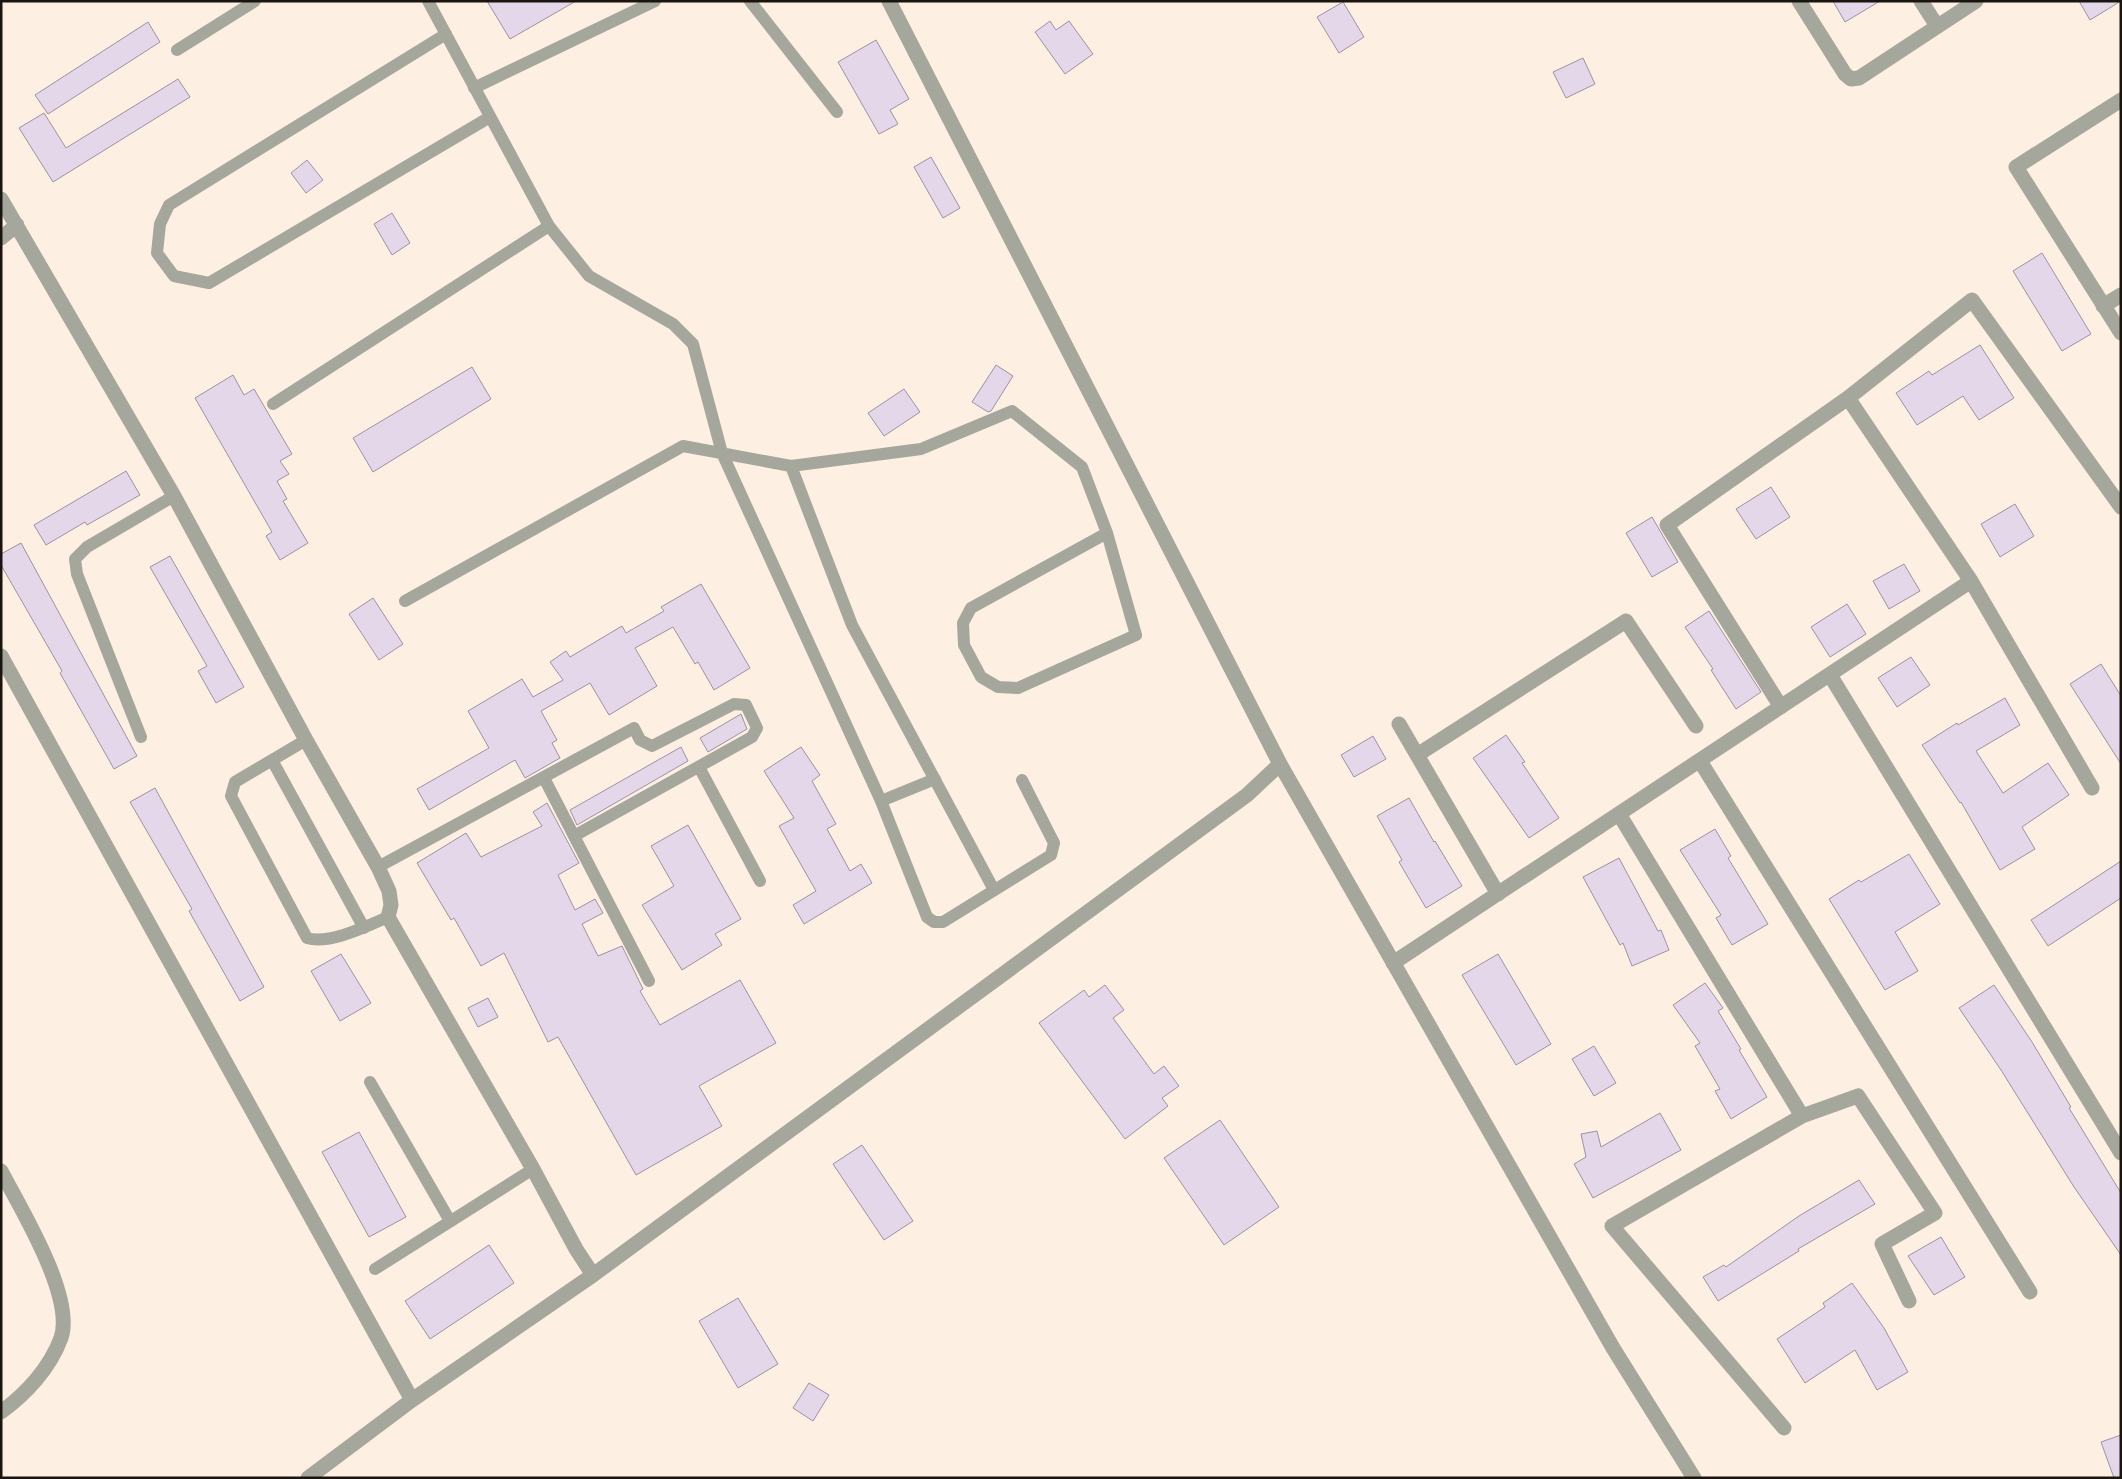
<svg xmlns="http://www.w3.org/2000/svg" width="2122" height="1479" font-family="'Golos Text',sans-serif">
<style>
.building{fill:#e4d7ea;stroke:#9e91a3}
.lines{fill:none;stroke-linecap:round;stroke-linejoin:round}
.service{stroke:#a5a69c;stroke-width:12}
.minor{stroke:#a5a69c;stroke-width:15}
</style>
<rect width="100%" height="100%" fill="#fdefe1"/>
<path class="building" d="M487,1H576L510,39Z
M1833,1H1880L1845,22Z
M2079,1H2121L2090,20Z
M1343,2L1364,37L1339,53L1317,17Z
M1050,21L1056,30L1069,21L1093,54L1065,74L1035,32Z
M148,22L160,42L48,114L35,95Z
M876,40L909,99L890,110L898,124L879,134L838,62Z
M1583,58L1595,84L1566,98L1553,72Z
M178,79L190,97L53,182L19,128L44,113L66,148Z
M931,157L960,208L943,218L914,167Z
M307,160L323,180L306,193L291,173Z
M392,213L410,243L392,255L374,224Z
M2042,253L2091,334L2062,351L2013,271Z
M1980,345L2014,398L1979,420L1963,396L1917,425L1896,393L1929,371L1932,375Z
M996,365L1013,376L991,411L988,412L972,402Z
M472,367L491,399L373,472L353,438Z
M233,375L244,395L254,389L292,454L280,461L289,474L277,481L287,499L283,501L308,543L280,560L266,536L272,532L195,398Z
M904,389L920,412L884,436L868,413Z
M126,471L140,495L87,525L85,522L46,545L34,525Z
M1771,487L1790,517L1756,539L1736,509Z
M2015,504L2034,536L2000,557L1981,524Z
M1652,517L1678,562L1652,577L1626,533Z
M21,543L137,756L114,769L60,673L62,671L1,565V554Z
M170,556L244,687L216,703L198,671L207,666L150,567Z
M1904,564L1920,591L1889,609L1873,581Z
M701,584L750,668L714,690L698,662L695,664L673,627L635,648L657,686L609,715L590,683L541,711L557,740L552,743L560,758L525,778L515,760L429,810L417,789L489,748L468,711L522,679L533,697L563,680L550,662L566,651L570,657L622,626L626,633L664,611L661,607Z
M373,598L403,644L379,660L349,614Z
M1847,604L1866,634L1830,657L1811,627Z
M1709,611L1761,692L1736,709L1711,670L1713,669L1685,627Z
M1911,657L1930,685L1897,707L1878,678Z
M2101,664L2121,696V764L2070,684Z
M2005,698L2020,725L1976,751L2003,793L2048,763L2069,795L2022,827L2035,849L2000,870L1961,802L1960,803L1922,745L1957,723L1958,725Z
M741,714L747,729L708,752L700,738Z
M1506,735L1525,762L1522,763L1559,818L1529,838L1473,758Z
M1373,736L1386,759L1354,777L1341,755Z
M681,747L688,761L577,825L570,810Z
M801,747L820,775L812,781L836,824L827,829L850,871L861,864L872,883L804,924L793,905L816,891L779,826L794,818L764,771Z
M155,788L264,987L240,1001L189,911L192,909L130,802Z
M1409,798L1434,842L1435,841L1462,886L1426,908L1399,862L1402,860L1377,816Z
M547,803L579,863L558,875L575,910L595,899L603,913L582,924L598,956L622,946L643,989L640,991L660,1025L740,980L776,1043L699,1086L722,1126L636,1175L558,1037L548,1042L504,953L481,966L454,918L451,920L417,863L466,833L481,857L542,826L533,812Z
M688,825L741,919L715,934L722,945L682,970L642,905L674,886L651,846Z
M1715,829L1731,856L1728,858L1768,924L1732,945L1716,918L1721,915L1680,850Z
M1909,854L1940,904L1895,932L1918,971L1885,990L1829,899L1859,880L1861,882Z
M1619,858L1658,931L1661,930L1669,950L1632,966L1623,943L1620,945L1583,877Z
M2121,861V898L2048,946L2031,920Z
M341,954L371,1003L340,1021L311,971Z
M1498,954L1551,1044L1516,1065L1462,975Z
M1705,983L1723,1008L1718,1011L1741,1049L1739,1050L1767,1097L1731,1119L1715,1091L1720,1089L1695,1046L1700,1043L1673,1005Z
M1105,985L1124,1010L1113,1018L1154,1074L1164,1066L1179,1086L1162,1098L1168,1106L1125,1139L1039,1023L1084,990L1089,997Z
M1994,985L2032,1042L2071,1107L2069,1108L2121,1193V1255L2074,1187L2001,1070L1959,1008Z
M488,998L498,1017L478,1027L468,1008Z
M1594,1046L1616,1083L1594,1096L1572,1059Z
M1660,1113L1681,1150L1593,1198L1574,1164L1586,1157L1581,1134L1597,1131L1601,1147Z
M1220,1120L1279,1207L1224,1245L1164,1158Z
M359,1132L406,1217L369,1237L322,1152Z
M862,1145L913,1221L884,1240L833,1164Z
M1859,1180L1875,1204L1798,1249L1799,1251L1718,1301L1703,1277L1724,1265L1726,1267L1799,1216Z
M1941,1237L1965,1277L1934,1295L1908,1256Z
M489,1245L514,1283L430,1339L405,1301Z
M1852,1283L1884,1328L1908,1372L1877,1390L1855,1350L1805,1383L1777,1339L1825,1307L1823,1303Z
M738,1298L778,1364L738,1388L699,1321Z
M809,1383L829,1395L813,1421L793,1408Z
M2121,1435V1478H2114L2101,1442Z"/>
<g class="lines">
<path class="service" d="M428,1L549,226L589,276L673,324L693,344L722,453L881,801L927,917L934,922H943L1051,855L1054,843L1022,780
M750,1L837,112
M446,34L169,205L160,224L157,253L174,276L209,283L490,117
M177,50L255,1
M474,88L655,1
M273,404L549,226
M791,466L852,625L994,890
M405,601L683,446L791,466L921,449L1012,411L1082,467L1107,533L1136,635L1018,688L998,687L981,677L964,645L963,623L971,608L1107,533
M141,737L77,574L75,559L87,547L174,496
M306,740L235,782L231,796L307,938C329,945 367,926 388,917
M272,760L364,928
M699,767L760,881
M544,778L649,981
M881,801L935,779
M378,867L634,728L640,740L652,746L734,704L746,705L757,728L752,737L574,836
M370,1082L450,1221
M375,1269L533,1169"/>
<path class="minor" d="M1799,1L1845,74L1851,79L1859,78L1976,1
M1921,1L1937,26
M2121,100L2016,167L2121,333
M1,199L174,496L306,740L378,867L389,891L391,905L388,917L533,1169L576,1249L593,1275
M1,238L17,225
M2103,306L2121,295
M1848,398L1971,581L2092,788
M1,656L412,1400
M1830,675L2121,1153
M1781,707L1667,525L1848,398L1972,300L2121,507
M1399,724L1498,894
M1417,755L1626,621L1696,726
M1700,761L2030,1292
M1280,764L1613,1348L1694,1478
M1619,814L1802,1116
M1393,963L1971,581
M1,1171C21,1209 75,1297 61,1338C50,1368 26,1394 1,1412
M1784,1428L1612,1226L1802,1116L1858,1096L1935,1213L1882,1244L1909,1301
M308,1478L412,1400L593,1275L1247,795L1280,764L889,1"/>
</g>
<rect width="2122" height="1479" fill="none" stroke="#1a150f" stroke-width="5"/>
</svg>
